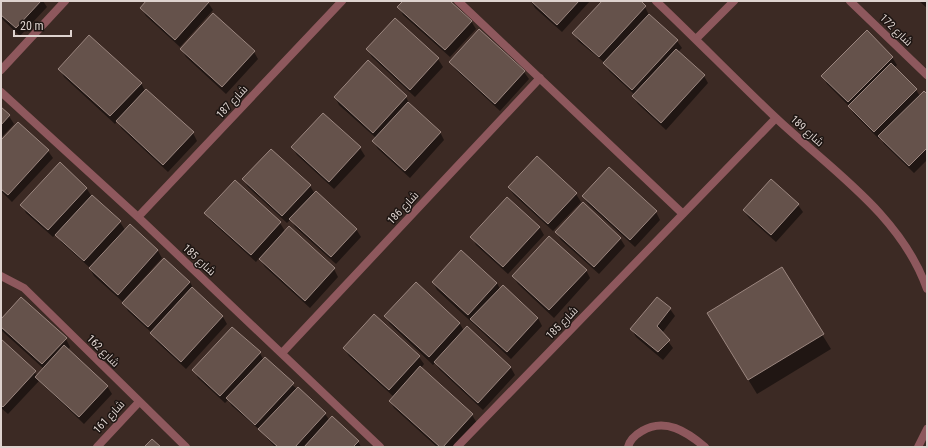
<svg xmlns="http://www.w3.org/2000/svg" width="928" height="448" font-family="'Roboto Condensed',Cairo,sans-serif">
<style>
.shadow{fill:#0007}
.building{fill:#65524b;stroke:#9b867f}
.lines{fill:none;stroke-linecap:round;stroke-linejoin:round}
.lane{stroke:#8e585d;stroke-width:8}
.street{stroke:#8e585d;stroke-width:8}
.labels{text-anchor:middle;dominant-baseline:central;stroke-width:3;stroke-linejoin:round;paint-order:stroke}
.street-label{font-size:11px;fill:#ded3cf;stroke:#1d1512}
</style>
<rect width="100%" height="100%" fill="#3c2a24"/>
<path class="shadow" d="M1,1H43L47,7L20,36L1,18Z
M148,1H207L213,10L180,47L146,16L141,8Z
M404,1H449L471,21L476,29L450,57L403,15L399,7Z
M531,1H590L562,32L535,8Z
M603,1H639L645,7L649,15L677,41L682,48L678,52L704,76L708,83L666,130L638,104L633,96L635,95L609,71L605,63L578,41L574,33Z
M919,1H927V8Z
M395,19L438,59L443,67L415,97L372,57L367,49Z
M181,49L254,52L258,59L226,94L186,57Z
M892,57L897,65L894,68L916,90L920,96H927V160L914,173L884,144L881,138L879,139L854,114L849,106L827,84L823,76Z
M450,62L524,72L529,79L500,111L455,69Z
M60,69L141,83L145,91L193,133L197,141L168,172L122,129L117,121L115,124L64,77Z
M335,97H406L410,105L440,132L444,140L410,178L378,149L373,141L376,138L339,105Z
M1,108L9,116L14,124L1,138Z
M1,141L48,151L53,158L12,202L1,191Z
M292,147L360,148L365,156L334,189L297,155Z
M537,158L576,194L581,202L553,231L514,195L509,188Z
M60,164L87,189L92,197L120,222L125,230L130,225L158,251L162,258L123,301L124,303L190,282L194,290L223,317L227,324L186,369L156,341L152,333L128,311L124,303L94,276L89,267L61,242L56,234L53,237L26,213L22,205Z
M244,180L310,186L315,194L356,229L361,237L336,264L295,227L291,219L287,223L248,187Z
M235,181L280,223L285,231L334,269L338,277L310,308L265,267L259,258L256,262L210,220L206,213Z
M583,196L656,212L660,220L635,247L588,204Z
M507,198L540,228L544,235L508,274L476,245L472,237Z
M798,205L803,212L776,242L749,218L744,211Z
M556,232L620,238L625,246L599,274L561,240Z
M782,269L831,349L757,394L716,327Z
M586,270L590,278L554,318L518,284L513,276Z
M433,282L497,283L500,289L538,318L542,326L511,359L437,290Z
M416,283L460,324L464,331L467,328L511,368L515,375L483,410L440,370L435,363L433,365L390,324L385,316Z
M670,309L675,316L662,333L673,348L663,360L636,337L632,330Z
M1,320L66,339L70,347L68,350L107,386L112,394L84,424L39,381L8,414L1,408V340L38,376L44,369L2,331Z
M344,348L419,357L424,364L421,368L472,415L477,423L454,447H437L394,408L390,401L394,397L349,356Z
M260,353L263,359L325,414L330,421L358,441L361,447H275L261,431L232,406L228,400L225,403L198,378L194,370Z"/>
<path class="building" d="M1,1H41L16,28L1,15Z
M146,1H208L209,2L175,40L140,8Z
M403,1H450L472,21L445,50L397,7Z
M531,1H579L557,25Z
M602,1H641L646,6L599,57L572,33Z
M213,13L255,51L222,87L180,49Z
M649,14L678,40L632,90L603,63Z
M395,18L439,58L410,90L366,49Z
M479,29L525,71L495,104L449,62Z
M867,30L893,57L848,102L821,76Z
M89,35L142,83L110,116L58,69Z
M676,49L705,75L661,123L632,96Z
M368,60L407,96L373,133L334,97Z
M891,63L917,89L874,132L848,106Z
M146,89L194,132L163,165L116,121Z
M924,91L927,94V148L909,166L878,136Z
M408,102L441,132L405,171L372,141Z
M1,107L10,115L1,125Z
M323,113L361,147L329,182L291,147Z
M18,122L49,150L8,195L1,189V140Z
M271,149L311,185L282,216L242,179Z
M537,156L577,193L548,224L508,187Z
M60,162L87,188L48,230L20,205Z
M609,167L657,211L630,240L582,196Z
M771,179L799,204L771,235L743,210Z
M235,180L281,222L251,255L204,213Z
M316,191L357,229L331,257L289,219Z
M92,195L121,221L84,261L55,235Z
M507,197L540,227L503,267L470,237Z
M583,202L621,238L594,267L555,232Z
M130,224L158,250L118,295L89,268Z
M289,226L335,268L305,301L259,259Z
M549,236L587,270L549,310L512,276Z
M461,250L497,283L468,315L432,282Z
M164,258L190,282L148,327L122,303Z
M782,267L824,334L748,380L707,313Z
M416,282L460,323L429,357L384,316Z
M503,285L538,318L507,352L470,319Z
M192,287L223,316L181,362L150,333Z
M21,297L67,338L42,364L1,327V319Z
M657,297L671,308L657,326L670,340L658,352L630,329Z
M374,314L420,356L389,390L343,348Z
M467,326L511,367L478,403L434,362Z
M232,327L261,352L220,396L192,370Z
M1,339L36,371L3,407L1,405Z
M64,345L108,386L79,417L35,377Z
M265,357L294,383L255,425L226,398Z
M420,366L473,414L443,447H440L389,401Z
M298,387L326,413L295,447H278L258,429Z
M332,416L359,441L353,447H304Z
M152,439L161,447H144Z"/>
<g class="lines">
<path class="lane" d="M628,447C630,439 635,435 642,431C665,417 687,432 705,447"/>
<path class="street" d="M458,1L683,214
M656,1C696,39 735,79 776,118C830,169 901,215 927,289
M850,1L927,75
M696,39L734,1
M1,70L65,1
M1,92L138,217L380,447
M138,217L342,1
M1,276L24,288L186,447
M282,353L540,78
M97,447L139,402
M457,447L776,118
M918,447L927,429"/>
</g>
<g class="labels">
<g class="street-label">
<text transform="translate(896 30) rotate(44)">شارع 172</text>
<text transform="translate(232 102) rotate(-47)">شارع 187</text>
<text transform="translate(807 131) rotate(42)">شارع 189</text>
<text transform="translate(403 208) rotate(-47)">شارع 186</text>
<text transform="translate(199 260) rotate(43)">شارع 185</text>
<text transform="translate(562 323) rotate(-46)">شارع 185</text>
<text transform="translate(103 351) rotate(45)">شارع 162</text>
<text transform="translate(109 417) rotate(-47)">شارع 161</text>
</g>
</g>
<rect width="928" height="448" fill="none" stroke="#ded3cf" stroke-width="4"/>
<path d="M14 30v6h57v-6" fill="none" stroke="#ded3cf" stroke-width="2"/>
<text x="20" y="30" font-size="12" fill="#ded3cf" stroke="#1d1512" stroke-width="3" paint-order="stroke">20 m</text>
</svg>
